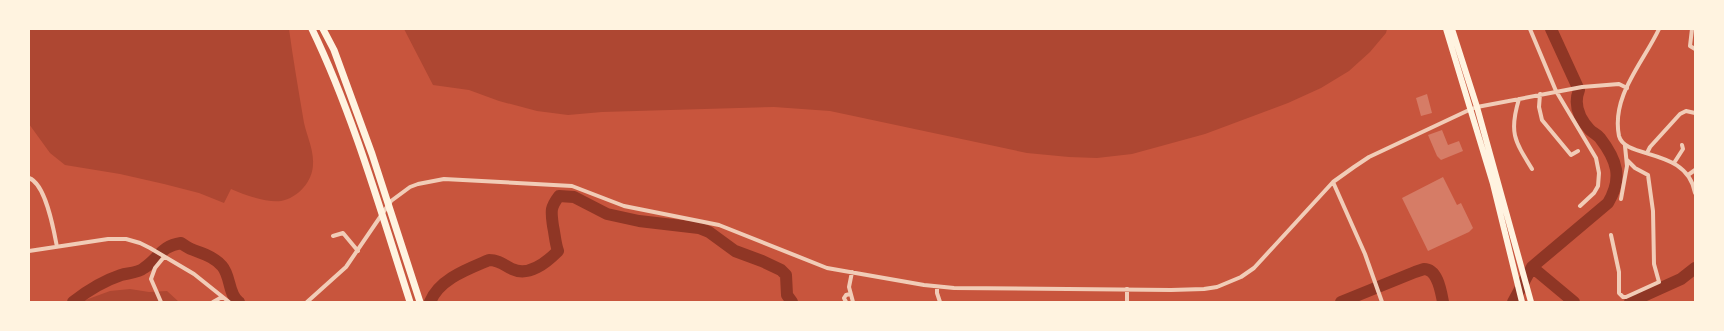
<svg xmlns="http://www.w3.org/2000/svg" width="1724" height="331" font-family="'Archivo Narrow',sans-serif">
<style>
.green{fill:#ae4732}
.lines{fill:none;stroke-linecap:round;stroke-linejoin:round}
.river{stroke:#8f3625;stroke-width:12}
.building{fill:#d67c66}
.minor{stroke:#f1ccb7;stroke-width:4}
.primary{stroke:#fff3e0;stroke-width:6}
.trunk{stroke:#fff3e0;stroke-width:7}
</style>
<rect width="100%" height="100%" fill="#c8553d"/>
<path class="green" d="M29,29H289C293,58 298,88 303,117C305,133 314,148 313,164C313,181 298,198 281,201C267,203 244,195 231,189L224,203L199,193L164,184L120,174L65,165L50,153L29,124Z
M404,29H1387L1386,33L1370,52L1349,71L1321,88L1288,103L1205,134L1132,154L1097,158L1069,157L1027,153L830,111L774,107L602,112L568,115L537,111L499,101L469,90L433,85Z
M130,289L149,292L167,291L179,302H80L110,291Z"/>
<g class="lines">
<path class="river" d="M1532,267L1574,302
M73,302C87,291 103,281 121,275C128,273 138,273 144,268C159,258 161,246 181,243C184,245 188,248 191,249C203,254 213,256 222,266C231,276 228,295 239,302
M430,302C439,279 468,269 489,260C499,260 504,265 512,269C529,277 546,263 558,251C555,242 555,235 553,226C551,211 550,208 559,196L574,197L607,214L639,221L699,228L709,232L735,251L762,261L781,270L786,275L787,295L792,302
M1341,302L1415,272C1418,271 1421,270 1424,269C1438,269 1441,292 1443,302
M1513,302L1532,267L1608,203C1623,178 1617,160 1600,138C1597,134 1593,133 1590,130C1579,118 1573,105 1579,90L1551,29
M1630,302L1681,279L1695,268"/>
</g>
<path class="building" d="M1427,94L1432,113L1421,116L1416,98Z
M1442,130L1448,145L1459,141L1463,151L1441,160L1437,156L1428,135Z
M1443,177L1457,205L1461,203L1473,228L1469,232L1428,251L1402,198Z"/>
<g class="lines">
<path class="minor" d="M1530,29L1556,91L1596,158L1599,173L1598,186L1594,193L1580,206
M1659,29C1643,63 1611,96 1619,136C1625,160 1687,147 1695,193
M1692,29L1690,46L1695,49
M1540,94L1539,107L1542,120L1571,155L1578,151
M1519,99C1509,132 1514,140 1532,169
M1647,153L1650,147L1680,114L1686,111L1695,113
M1674,163L1683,149L1682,145
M1688,175L1695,170
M29,178C46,184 54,231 57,247
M1333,182L1365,254L1382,302
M1621,199L1627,166L1625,146
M1611,235L1619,272V293L1623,297H1626L1659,282L1654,264L1653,211L1648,175L1635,168L1627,160
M333,236L343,233L358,251
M29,251L108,239H126L140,243L150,248L194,274L229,302
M852,272L849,287L853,302
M937,287V293L940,302
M161,302L151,279L155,268L164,257
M213,302L222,297
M307,302L346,267L391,201L410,187L418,184L444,179L572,186L624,206L719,225L827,268L924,285L954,288L1171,290L1204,289L1217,287L1241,277L1254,268L1333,182L1354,167L1369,157L1469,110L1477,107L1582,87L1619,84L1627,88
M846,302L844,298L846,295L850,294
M1127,302V289"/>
<path class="primary" d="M1446,29L1493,184L1522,302
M1452,29L1477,107L1531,302"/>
<path class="trunk" d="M312,29C353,114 381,212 410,302
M323,29L334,50L372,154L420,302"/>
</g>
<rect width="1724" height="331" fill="none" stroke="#fff3e0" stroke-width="60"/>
</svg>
